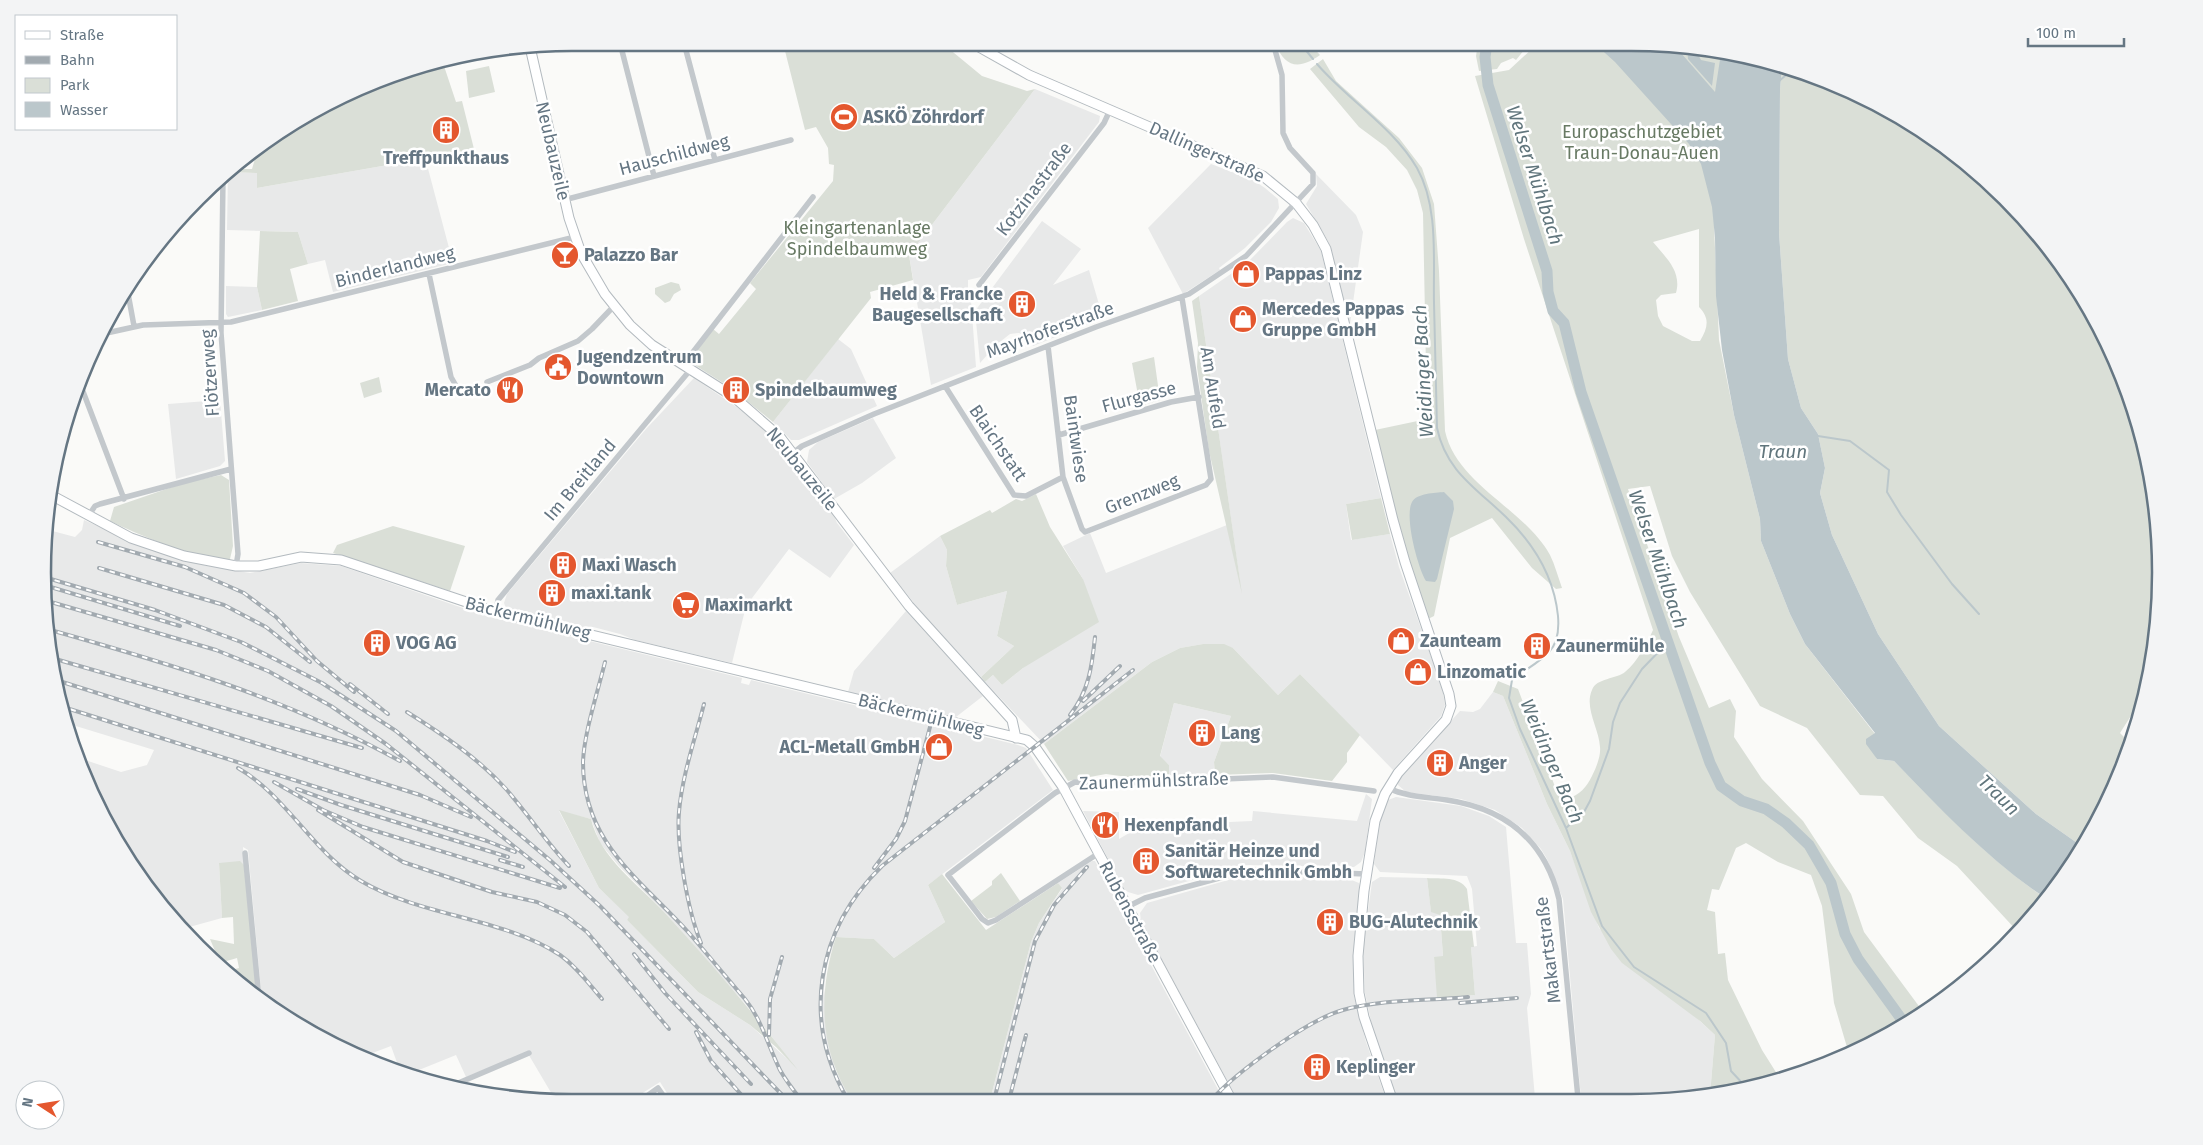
<svg xmlns="http://www.w3.org/2000/svg" width="2203" height="1145" font-family="'Fira Sans',sans-serif">
<style>
.built{fill:#e8e9e9;fill-rule:evenodd}
.green{fill:#dadfd7;fill-rule:evenodd}
.water{fill:#bbc7cb}
.lines{fill:none;stroke-linecap:round;stroke-linejoin:round}
.stream{stroke:#bbc7cb;stroke-width:2}
.river{stroke:#bbc7cb;stroke-width:11}
.secondary-casing{stroke:#b3babf;stroke-width:11}
.street{stroke:#c3c8cc;stroke-width:5.5}
.secondary{stroke:#fff;stroke-width:9}
.rail-casing{stroke:#a2aab0;stroke-width:4}
.rail{stroke:#fff;stroke-width:2;stroke-dasharray:5.5;stroke-linecap:butt}
.labels{text-anchor:middle;dominant-baseline:central;stroke-width:5;stroke-linejoin:round;paint-order:stroke}
.poi-label{font-size:18px;font-weight:bold;fill:#657683;stroke:#fff;text-anchor:start}
.park-label{font-size:18px;fill:#687a64;stroke:#fff}
.street-label{font-size:18px;fill:#657683;stroke:#fff}
.water-label{font-size:19px;font-style:italic;fill:#60757c;stroke:#fff}
.rim{fill:none;stroke:#657683;stroke-width:2.5}
</style>
<rect width="100%" height="100%" fill="#fafaf8"/>
<path class="built" d="M1035,89L1100,116L1099,122L981,277L968,280V288L974,293L971,301L976,367L931,385L909,255Z
M422,159L426,161L453,263L333,292L325,260L308,264L298,232L227,230L228,172L257,173V188Z
M1211,164L1253,180L1265,188L1278,199L1279,208L1271,222L1245,248L1219,268L1220,270L1183,294L1148,228Z
M1316,174L1356,215L1363,232L1350,324L1328,241L1306,204L1317,186Z
M1293,218L1304,223L1321,251L1381,498L1346,504L1351,540L1390,534L1399,567L1442,687L1445,705L1441,716L1393,770L1300,674L1278,695L1233,648L1203,644L1180,648L1152,662L1044,744L985,682L993,675L1002,685L1023,668L1083,579L1063,546L1090,533L1106,573L1227,525L1240,581L1199,296L1248,262L1287,222Z
M1042,221L1081,249L1053,285L1089,270L1103,318L1033,346L1027,336L1019,333L1010,334L996,345L980,363L975,311Z
M226,286L257,287L262,310L228,317L226,314Z
M838,339L851,349L877,406L799,440H791L773,422Z
M694,378L738,408L763,429L779,445L833,514L837,523L854,545L830,578L789,549L746,606L732,663L635,640L620,634L593,627H582L506,608L504,603L507,594L646,429Z
M220,400L225,461L220,466L176,479L168,404Z
M873,418L896,458L862,483L834,499L807,462L809,450L818,442Z
M84,520L152,550L198,564L250,573L301,563L341,566L486,616L742,678L741,683L749,685L751,680L1018,745L1026,748L1053,790L928,885L945,922L894,958L874,939L836,937L827,965L824,988L835,1069L852,1100L672,1101L660,1082L630,1101H591L582,1094L567,1101H556L527,1052L466,1077L456,1055L419,1070L417,1077L400,1071L391,1046L362,1057L338,1048L262,1001L248,850L243,847L244,865L219,863L222,918L182,929L132,867L97,807L79,758L121,772L147,765L154,750L66,723L60,709L44,607L45,529L75,537L82,530ZM559,811L591,819L600,843L618,865L665,913L754,1014L793,1064L750,1025L698,992L627,920L630,917L599,888Z
M940,536L947,550L946,566L957,605L1007,591L997,636L1014,646L981,677L926,618L890,573Z
M906,611L983,696L956,717L848,692L854,671Z
M1493,692L1503,696L1547,804L1570,851L1599,928L1715,1035L1710,1095L1700,1098H1581L1563,899L1547,859L1541,849L1522,828L1495,810L1461,799L1406,792L1398,785V782L1403,774L1460,711L1473,712L1480,709Z
M1174,703L1231,716L1214,762L1215,775L1169,778V765L1160,757Z
M1366,794L1372,799L1365,852L1361,862L1354,867L1247,865L1138,895L1128,892L1124,889L1083,811L1119,812V839L1141,826L1252,821L1253,811L1357,821Z
M1396,797L1461,806L1489,816L1506,827L1516,943H1527L1531,994L1527,1008L1535,1098L1396,1099L1372,1026L1365,993L1363,948L1372,882L1380,877L1427,878L1431,911L1440,914L1443,957H1434L1438,998L1475,995L1471,947L1477,946L1472,889L1467,876L1380,872L1374,864L1379,823L1384,805L1388,800Z
M1092,861H1095L1220,1093L1214,1099L990,1100L1031,942L1039,923L1062,889L1058,883Z
M1246,875L1349,879L1359,883L1360,889L1354,946V996L1366,1042L1386,1099H1237L1141,921L1140,913L1147,903Z"/>
<path class="green" d="M783,43H942L982,76L1027,91L1035,89L909,255L913,280L870,292L871,298L773,422L731,388L690,362L691,358L713,329L719,334L756,289L750,283L833,181L834,165L829,164L828,148L816,127L805,130Z
M1275,43H1309L1320,55C1299,70 1285,68 1275,43Z
M1478,43H1530L1516,60L1513,58L1501,63L1497,69L1479,71L1476,56Z
M1534,43L1665,44L1751,58L1714,225L1719,340L1734,415L1760,519L1761,541L1790,614L1805,644L1875,734L1872,737L1873,750L1877,759L1894,761C1941,809 1989,860 2045,898L2029,922L2018,932L1957,866L1918,838L1883,796L1860,795L1807,728L1760,706L1690,592L1672,556L1650,486L1628,489L1679,637L1709,708L1730,699L1736,711L1734,737L1762,779L1803,821L1851,894L1864,932L1924,1013L1849,1054L1834,1003L1822,906L1811,875L1778,862L1746,843L1736,848L1719,890L1712,889L1707,910L1715,912L1718,954L1725,953L1728,980L1762,1050L1779,1077L1710,1095L1715,1035L1700,1021L1622,963L1611,949L1591,912L1570,851L1547,804L1503,696L1493,692L1498,681L1518,689L1557,792L1568,799C1580,794 1586,788 1592,776C1596,768 1601,756 1600,747C1599,728 1584,708 1592,690C1596,678 1617,679 1625,672C1638,661 1646,645 1653,630L1524,239L1475,76L1509,70L1535,46ZM1699,229V307C1710,318 1708,328 1700,341H1692L1663,326L1658,316L1656,300L1661,295L1676,293C1682,271 1666,258 1653,242Z
M1323,59L1336,81L1399,138L1422,168L1434,204L1439,271L1445,431C1457,485 1524,508 1550,555C1555,565 1558,577 1562,588L1556,589L1532,568L1492,518L1450,538L1434,616L1428,619L1408,561L1375,430L1427,419L1423,213L1417,190L1407,170L1386,147L1359,127L1310,69Z
M442,60L456,102L462,101L474,149L426,161L422,159L257,188V173L228,172L231,169H252L259,146L280,132H294V123L308,113L402,71Z
M489,66L495,92L469,98L466,71Z
M1782,66L1865,97L1953,152L2029,223L2090,308L2132,402L2156,504L2159,607L2143,704L2134,711L2120,733L2130,743L2106,807L2080,845L2036,814L1939,726L1878,634L1832,535L1820,493L1825,468L1818,434L1801,408L1788,359L1779,233L1780,90Z
M260,231L298,232L308,264L290,269L298,301L262,310L257,287Z
M671,282L679,284L681,290L674,294L670,301L665,303L655,294V288Z
M1199,296L1242,594L1209,451L1197,367L1198,343L1192,301Z
M1154,357L1160,400L1140,406L1132,363Z
M379,377L382,392L364,398L360,383Z
M221,475L229,480L233,546L230,559C201,562 137,534 110,521L114,507L184,483Z
M1036,494L1050,527L1083,579L1099,622L1023,668L1002,685L993,675L985,682L981,677L1014,646L997,636L1007,591L957,605L946,566L947,550L940,536L990,510L992,513L1016,499L1022,501Z
M1381,498L1390,534L1352,540L1346,504Z
M393,526L465,546L450,591L333,553L337,545Z
M1203,644H1224L1233,648L1278,695L1300,674L1360,735L1347,753V762L1332,781L1273,773L1215,775L1214,762L1231,716L1174,703L1160,756L1169,765V778L1142,779L1106,774L1068,781L1044,744L1152,662L1180,648Z
M559,810L591,819C600,858 639,885 665,913C712,964 756,1016 798,1070L776,1047L750,1025L698,992L627,920L629,917L599,888Z
M240,861L244,865L257,997L229,975L228,971L239,968L237,958L220,963L210,939L234,944L233,917L222,918L219,863Z
M1001,873L1020,901L996,917L987,919L971,901L992,885V881Z
M942,874L986,930L1058,883L1062,888L1039,923L1031,942L990,1100H852C819,1051 818,992 836,937L874,939L894,958L945,922L928,885Z
M1427,878C1441,879 1459,876 1467,889L1474,947H1471L1475,995L1437,998L1434,957L1443,956L1440,915L1431,912Z"/>
<path class="water" d="M1595,44L1674,45L1715,92L1721,53L1768,61L1782,66L1780,90L1779,233L1788,359L1801,408L1818,434L1825,468L1820,493L1832,535L1878,634L1939,726L2036,814L2080,845L2045,898C1989,860 1941,810 1894,761L1877,759L1866,744V739L1875,733L1805,644L1790,614L1761,541L1760,519L1734,415L1722,350L1716,296L1715,238L1712,207L1701,164L1689,144L1615,62Z
M1687,47L1695,49L1701,60L1715,63L1712,86L1688,59Z
M1444,492L1453,501L1454,509L1437,579L1435,582L1426,581C1418,568 1404,517 1412,502C1417,493 1435,493 1444,492Z"/>
<g class="lines">
<path class="stream" d="M1300,43L1313,59
M1317,64C1348,100 1393,127 1417,168C1439,207 1433,260 1434,303C1435,344 1436,386 1437,428C1446,471 1476,488 1506,517C1534,544 1554,576 1558,616C1559,628 1558,643 1549,652C1539,663 1524,670 1512,680L1509,698L1520,729L1566,828L1602,926L1634,967L1706,1013L1726,1043L1731,1071L1745,1086
M1779,81L1792,70
M1818,436L1850,441L1889,470L1887,492L1901,515L1952,584L1979,614
M1566,828L1584,812L1590,801L1609,749L1613,722L1620,703L1642,669L1669,641"/>
<path class="river" d="M1487,43L1485,57L1488,85L1547,271L1548,292L1553,311L1564,323L1581,392L1710,763L1721,786L1742,801L1766,809L1786,823L1809,845L1831,883L1845,934L1858,959L1905,1024"/>
<defs>
<path id="secondary" d="M972,43L1029,75L1263,176L1296,203L1313,225L1326,249L1393,520L1405,562L1449,694L1451,706L1446,720L1398,773L1385,794L1375,821L1364,891L1358,956L1359,993L1364,1017L1392,1099
M530,47L569,218L581,253L605,294L630,325L652,345L734,397L780,437L909,606L1012,720L1016,738
M51,495L131,538L184,556L236,566H259L301,557L341,560L496,612L1027,740L1035,747L1063,787L1231,1099"/>
</defs>
<use href="#secondary" class="secondary-casing"/>
<path class="street" d="M620,43L654,176
M684,43L715,160
M223,177L221,333L238,554L236,566
M564,200L791,140
M429,274L451,377L455,384
M979,285L1104,123L1110,110
M127,288L134,326
M102,334L143,325L231,322L575,237
M1048,346L1063,477L1082,529L1085,532L1206,485L1211,479L1182,298
M683,365L813,197
M79,381L124,499
M487,382L530,365L539,358L578,341L592,329L614,306
M945,386L1014,495L1026,496L1063,477
M1059,435L1171,402L1199,397
M793,453L802,446L874,414L1096,327L1189,294L1246,256L1313,184V173L1290,148L1283,133L1282,75L1273,43
M89,515L95,506L100,504L231,469
M496,612L498,600L691,369
M1388,788C1407,797 1427,797 1447,800C1507,809 1545,841 1559,899L1578,1098
M245,853L259,999
M1099,853L996,920L988,923L982,919L948,875L1055,793L1075,782L1127,783L1273,777L1374,791
M1127,907L1145,898L1249,870L1367,874
M449,1087L529,1053
M640,1101L658,1088L667,1101"/>
<use href="#secondary" class="secondary"/>
<defs>
<path id="rail" d="M98,542L185,567L244,593L276,617L317,661L354,692
M99,568L224,605L266,627L310,662
M44,577L155,610L241,642L322,683L396,731L551,861L600,906L788,1101
M44,585L180,626
M44,600L216,650L268,671L331,706L386,744L565,887
M47,629C171,664 286,698 400,761
M52,658L362,748
M605,662C598,691 584,733 583,762C583,843 640,879 689,933C708,955 726,977 745,999C762,1020 768,1046 780,1070C786,1081 794,1091 802,1101
M56,680L420,795L471,817
M350,684L388,714
M1083,701L1120,666
M60,706L487,841L515,852
M407,712C442,734 478,758 506,789C528,814 546,842 569,866
M1070,715C1089,691 1092,666 1095,637
M238,768C288,797 312,852 361,881C420,916 504,918 560,955C577,967 589,984 602,999
M274,782L323,810L363,827L560,888
M297,789L341,805L508,857
M318,810L403,862L492,892L537,902L565,915L587,932L669,1029
M500,860L523,867
M874,868L896,839L905,821L930,727
M701,943C688,912 676,845 679,812C682,776 695,739 704,704
M634,954L665,993L751,1084
M1460,1003L1517,998
M696,1032L711,1061L747,1101
M769,1035L770,999L782,957
M1212,1099C1237,1072 1307,1020 1343,1010C1382,999 1427,1001 1468,997
M848,1100C801,1021 816,930 882,866L1133,670
M994,1100L1035,941L1054,905L1087,867
M1009,1100L1026,1035"/>
</defs>
<use href="#rail" class="rail-casing"/>
<use href="#rail" class="rail"/>
</g>
<defs>
<symbol id="stadium-disc" viewBox="-11 -11 22 22"><circle r="9.5" fill="#e4572e" stroke="#fff"/><path d="M0-5a6.5 5 0 1 0 0 10a6.5 5 0 1 0 0-10ZM-3.5-1.8h7v3.6h-7Z" fill="#fff"/></symbol>
<symbol id="building-disc" viewBox="-11 -11 22 22"><circle r="9.5" fill="#e4572e" stroke="#fff"/><path d="M-4-6H4V6H1V3H-1V6H-4ZM-2.5-4.3h1.7v1.8h-1.7ZM.8-4.3h1.7v1.8H.8ZM-2.5-1h1.7V.8h-1.7ZM.8-1h1.7V.8H.8Z" fill="#fff"/></symbol>
<symbol id="bar-disc" viewBox="-11 -11 22 22"><circle r="9.5" fill="#e4572e" stroke="#fff"/><path d="M-6-5H6L.8 .8V4.5H3.5V6h-7V4.5H-.8V.8Z" fill="#fff"/></symbol>
<symbol id="shop-disc" viewBox="-11 -11 22 22"><circle r="9.5" fill="#e4572e" stroke="#fff"/><path d="M-5-2.5h2.3a2.7 3.5 0 0 1 5.4 0H5L5.5 6h-11ZM-1.5-2.5h3a1.5 2.3 0 0 0-3 0Z" fill="#fff"/></symbol>
<symbol id="civic-disc" viewBox="-11 -11 22 22"><circle r="9.5" fill="#e4572e" stroke="#fff"/><path d="M-.6-6.5H3V-4.5H.6V-3L4-1V1h2V6H-6V1h2V-1L-.6-3ZM-1.2 2.5V6h2.4V2.5Z" fill="#fff"/></symbol>
<symbol id="restaurant-disc" viewBox="-11 -11 22 22"><circle r="9.5" fill="#e4572e" stroke="#fff"/><path d="M-5-6h1v4h1v-4h1v4h1v-4h1v5L-1.5 .5V6h-2V.5L-5-1ZM5-6V6H3V1.5H1.5Q1.5-4 5-6Z" fill="#fff"/></symbol>
<symbol id="supermarket-disc" viewBox="-11 -11 22 22"><circle r="9.5" fill="#e4572e" stroke="#fff"/><path d="M-6-5.5h2.5l.6 2H6L4.5 2H-2.5L-4.4-4H-6ZM-1.5 3.2a1.3 1.3 0 1 0 .1 0ZM3 3.2a1.3 1.3 0 1 0 .1 0Z" fill="#fff"/></symbol>
</defs>
<g fill-rule="evenodd">
<use href="#stadium-disc" x="828" y="101" width="32" height="32"/>
<use href="#building-disc" x="430" y="114" width="32" height="32"/>
<use href="#bar-disc" x="549" y="239" width="32" height="32"/>
<use href="#shop-disc" x="1230" y="258" width="32" height="32"/>
<use href="#building-disc" x="1006" y="288" width="32" height="32"/>
<use href="#shop-disc" x="1227" y="303" width="32" height="32"/>
<use href="#civic-disc" x="542" y="351" width="32" height="32"/>
<use href="#restaurant-disc" x="494" y="374" width="32" height="32"/>
<use href="#building-disc" x="720" y="374" width="32" height="32"/>
<use href="#building-disc" x="547" y="549" width="32" height="32"/>
<use href="#building-disc" x="536" y="577" width="32" height="32"/>
<use href="#supermarket-disc" x="670" y="589" width="32" height="32"/>
<use href="#shop-disc" x="1385" y="625" width="32" height="32"/>
<use href="#building-disc" x="361" y="627" width="32" height="32"/>
<use href="#building-disc" x="1521" y="630" width="32" height="32"/>
<use href="#shop-disc" x="1402" y="656" width="32" height="32"/>
<use href="#building-disc" x="1186" y="717" width="32" height="32"/>
<use href="#shop-disc" x="923" y="731" width="32" height="32"/>
<use href="#building-disc" x="1424" y="747" width="32" height="32"/>
<use href="#restaurant-disc" x="1089" y="809" width="32" height="32"/>
<use href="#building-disc" x="1130" y="845" width="32" height="32"/>
<use href="#building-disc" x="1314" y="906" width="32" height="32"/>
<use href="#building-disc" x="1301" y="1051" width="32" height="32"/>
</g>
<g class="labels">
<g class="poi-label">
<text x="863" y="117">ASKÖ Zöhrdorf</text>
<text x="446" y="158" text-anchor="middle">Treffpunkthaus</text>
<text x="584" y="255">Palazzo Bar</text>
<text x="1265" y="274">Pappas Linz</text>
<text x="1003" y="294" text-anchor="end">Held &amp; Francke<tspan x="1003" dy="21">Baugesellschaft</tspan></text>
<text x="1262" y="309">Mercedes Pappas<tspan x="1262" dy="21">Gruppe GmbH</tspan></text>
<text x="577" y="357">Jugendzentrum<tspan x="577" dy="21">Downtown</tspan></text>
<text x="491" y="390" text-anchor="end">Mercato</text>
<text x="755" y="390">Spindelbaumweg</text>
<text x="582" y="565">Maxi Wasch</text>
<text x="571" y="593">maxi.tank</text>
<text x="705" y="605">Maximarkt</text>
<text x="1420" y="641">Zaunteam</text>
<text x="396" y="643">VOG AG</text>
<text x="1556" y="646">Zaunermühle</text>
<text x="1437" y="672">Linzomatic</text>
<text x="1221" y="733">Lang</text>
<text x="920" y="747" text-anchor="end">ACL-Metall GmbH</text>
<text x="1459" y="763">Anger</text>
<text x="1124" y="825">Hexenpfandl</text>
<text x="1165" y="851">Sanitär Heinze und<tspan x="1165" dy="21">Softwaretechnik Gmbh</tspan></text>
<text x="1349" y="922">BUG-Alutechnik</text>
<text x="1336" y="1067">Keplinger</text>
</g>
<g class="park-label">
<text x="1642" y="132">Europaschutzgebiet<tspan x="1642" dy="21">Traun-Donau-Auen</tspan></text>
<text x="857" y="228">Kleingartenanlage<tspan x="857" dy="21">Spindelbaumweg</tspan></text>
</g>
<g class="street-label">
<text transform="translate(553 151) rotate(77)">Neubauzeile</text>
<text transform="translate(1207 152) rotate(24)">Dallingerstraße</text>
<text transform="translate(674 155) rotate(-15)">Hauschildweg</text>
<text transform="translate(1034 189) rotate(-53)">Kotzinastraße</text>
<text transform="translate(395 267) rotate(-14)">Binderlandweg</text>
<text transform="translate(1050 330) rotate(-20)">Mayrhoferstraße</text>
<text transform="translate(210 373) rotate(-94)">Flötzerweg</text>
<text transform="translate(1213 388) rotate(81)">Am Aufeld</text>
<text transform="translate(1139 397) rotate(-15)">Flurgasse</text>
<text transform="translate(1076 439) rotate(82)">Baintwiese</text>
<text transform="translate(998 443) rotate(56)">Blaichstatt</text>
<text transform="translate(802 469) rotate(51)">Neubauzeile</text>
<text transform="translate(580 480) rotate(-50)">Im Breitland</text>
<text transform="translate(1142 494) rotate(-22)">Grenzweg</text>
<text transform="translate(528 618) rotate(14)">Bäckermühlweg</text>
<text transform="translate(921 715) rotate(14)">Bäckermühlweg</text>
<text transform="translate(1154 781) rotate(-2)">Zaunermühlstraße</text>
<text transform="translate(1130 912) rotate(62)">Rubensstraße</text>
<text transform="translate(1548 950) rotate(-97)">Makartstraße</text>
</g>
<g class="water-label">
<text transform="translate(1535 175) rotate(72)">Welser Mühlbach</text>
<text transform="translate(1423 371) rotate(-93)">Weidinger Bach</text>
<text x="1783" y="451">Traun</text>
<text transform="translate(1658 559) rotate(71)">Welser Mühlbach</text>
<text transform="translate(1552 761) rotate(67)">Weidinger Bach</text>
<text transform="translate(1999 795) rotate(44)">Traun</text>
</g>
</g>
<path d="M0 0H2203V1145H0ZM572 51H1631A521 521 0 0 1 2152 572V573A521 521 0 0 1 1631 1094H572A521 521 0 0 1 51 573V572A521 521 0 0 1 572 51Z" fill="#f3f4f5" fill-rule="evenodd"/>
<path class="rim" d="M572 51H1631A521 521 0 0 1 2152 572V573A521 521 0 0 1 1631 1094H572A521 521 0 0 1 51 573V572A521 521 0 0 1 572 51Z"/>
<rect x="15" y="15" width="162" height="115" fill="#ffffff" stroke="#c1c8cd"/>
<rect x="25" y="31" width="25" height="8" fill="#ffffff" stroke="#c1c8cd"/>
<text x="60" y="40" font-size="15" fill="#657683">Straße</text>
<rect x="25" y="56" width="25" height="8" fill="#a2aab0" stroke="#c1c8cd"/>
<text x="60" y="65" font-size="15" fill="#657683">Bahn</text>
<rect x="25" y="78" width="25" height="15" fill="#dadfd7" stroke="#c1c8cd"/>
<text x="60" y="90" font-size="15" fill="#657683">Park</text>
<rect x="25" y="102" width="25" height="15" fill="#bbc7cb" stroke="#c1c8cd"/>
<text x="60" y="115" font-size="15" fill="#657683">Wasser</text>
<g transform="translate(40 1105) rotate(282)"><circle r="24" fill="#ffffff" stroke="#c1c8cd"/>
<path d="M0-4L9 19L0 12L-9 19Z" fill="#e4572e"/>
<text y="-8" font-size="14" font-weight="bold" text-anchor="middle" fill="#657683">N</text>
</g>
<path d="M2028 38v8h96v-8" fill="none" stroke="#657683" stroke-width="2.5"/>
<text x="2036" y="38" font-size="15" fill="#657683" stroke="#ffffff" stroke-width="4" paint-order="stroke">100 m</text>
</svg>
